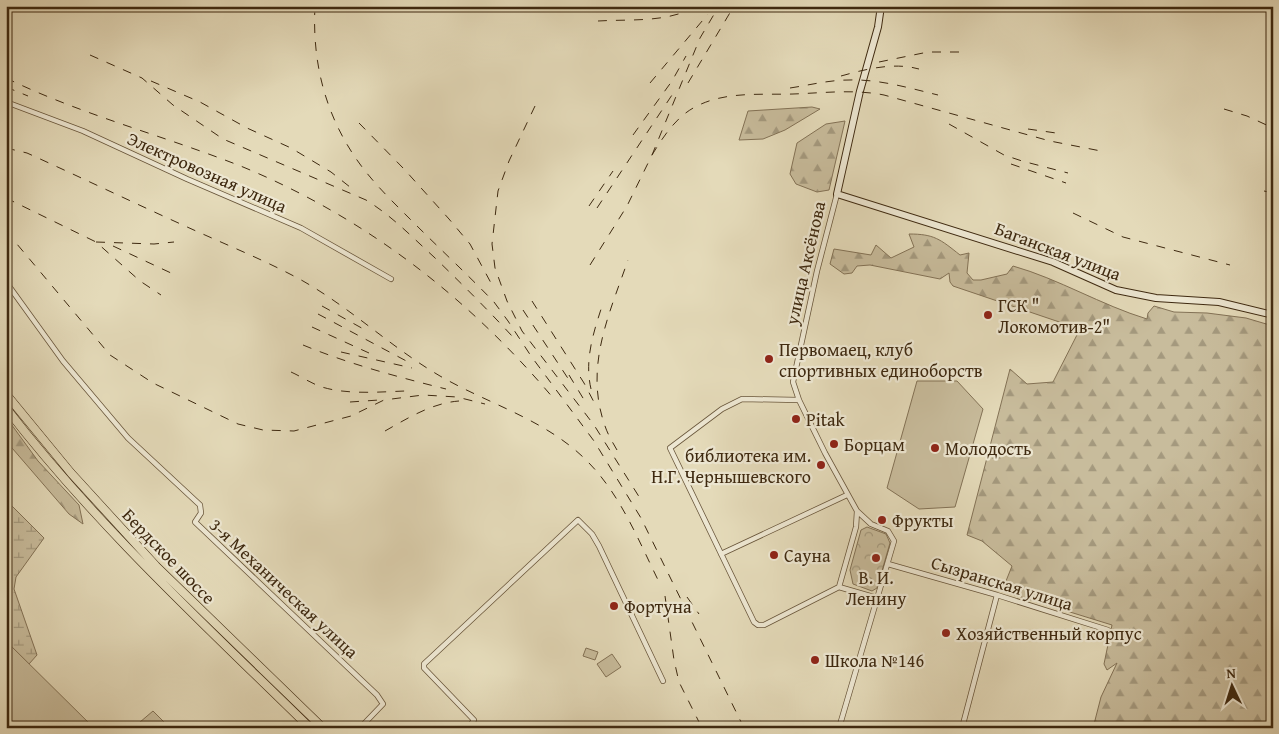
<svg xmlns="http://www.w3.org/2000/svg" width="1279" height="734" font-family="'Gentium Book Plus',serif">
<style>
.forest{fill:url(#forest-firs);stroke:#837256}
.wetland{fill:url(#wetland-marsh);stroke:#837256}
.park{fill:url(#park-crowns);stroke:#837256}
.garden{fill:#c8bc9c;stroke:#837256}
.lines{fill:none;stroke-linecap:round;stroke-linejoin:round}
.street-casing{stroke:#68553a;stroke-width:6}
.secondary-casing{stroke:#3e2910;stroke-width:8}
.highway-casing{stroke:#3e2910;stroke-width:9}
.street{stroke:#ede7d2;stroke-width:4.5}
.secondary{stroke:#ede7d2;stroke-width:6}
.highway{stroke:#e4dab9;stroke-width:8}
.rail{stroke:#3e2910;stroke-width:1;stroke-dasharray:9 9;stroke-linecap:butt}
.poi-dot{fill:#8f2418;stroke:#ede7d2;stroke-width:2}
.labels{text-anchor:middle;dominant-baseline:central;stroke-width:4.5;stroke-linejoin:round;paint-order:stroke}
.street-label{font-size:18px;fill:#3e2910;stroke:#ede7d2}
.poi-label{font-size:18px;fill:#3e2910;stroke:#ede7d2;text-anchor:start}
</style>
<defs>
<pattern id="forest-firs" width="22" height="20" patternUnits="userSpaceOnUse" patternTransform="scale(1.25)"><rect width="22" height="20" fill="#c8bc9c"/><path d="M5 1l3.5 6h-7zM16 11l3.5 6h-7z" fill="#a4997e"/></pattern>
<pattern id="wetland-marsh" width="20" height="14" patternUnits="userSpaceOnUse" patternTransform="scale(1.25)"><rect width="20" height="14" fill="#c8bc9c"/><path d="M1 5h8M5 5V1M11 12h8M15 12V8" fill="none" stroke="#a4997e"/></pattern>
<pattern id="park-crowns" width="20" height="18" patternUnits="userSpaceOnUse" patternTransform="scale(1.25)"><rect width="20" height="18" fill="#c8bc9c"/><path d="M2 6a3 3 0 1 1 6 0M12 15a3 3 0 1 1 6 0" fill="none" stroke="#a4997e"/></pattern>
</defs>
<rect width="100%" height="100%" fill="#e4dab9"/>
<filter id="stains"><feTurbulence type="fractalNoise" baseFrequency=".004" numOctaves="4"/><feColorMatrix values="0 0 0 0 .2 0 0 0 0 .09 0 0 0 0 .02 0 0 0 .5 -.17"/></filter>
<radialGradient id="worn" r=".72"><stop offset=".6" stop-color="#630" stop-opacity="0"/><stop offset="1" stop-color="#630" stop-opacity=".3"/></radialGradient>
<path class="forest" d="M812,107L820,109L785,130L763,139L739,140L748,111Z
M845,121L829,190L817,192L796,184L790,174L797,143L826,124Z
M909,234C934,234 940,239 960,255L969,253L967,273L973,280H981L1007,274L1013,266C1059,279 1101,305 1147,319L1148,313L1154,306L1174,312L1207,313L1246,318L1273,326V728H1093L1101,697L1117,663L1107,670L1104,664L1112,625L1002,591L1012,566L982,541L967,535L1010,369L1027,384L1053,382L1080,329L953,286L950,282L949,273L940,279L870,265L857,266L852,273L844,274L830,264L834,249L871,255L876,245L891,258L914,247Z
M6,417L38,461L79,505L83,524L69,514L6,441Z"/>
<path class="wetland" d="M6,500L44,538L16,577L14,589L37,655L29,664L6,641Z"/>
<path class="park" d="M867,527L886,534L890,543L877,588L872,591L853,584L850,570L861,530Z
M586,648L598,652L595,660L583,656Z"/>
<path class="garden" d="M917,381H957L983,409L955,507L919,509L887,488Z
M6,641L94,728H6Z
M612,654L621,667L606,677L597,664Z
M153,711L170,728H133Z"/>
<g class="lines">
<defs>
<path id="street" d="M6,102L83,131L187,179L301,228L391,279
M837,194L817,271L793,382L799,400L825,453L857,511L871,524L888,531L894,541L839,728
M6,282L63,361L128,438L200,505L201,513L195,522L377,695L383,704L360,728
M799,400L742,399L722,409L670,448L754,622L758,625H764L839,587
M857,511L856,527L839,587L877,598
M721,554L847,495
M888,564L997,595L1108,630
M468,728L474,720L424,668V664L578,520L592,534L599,546L663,681
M962,728L997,595"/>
<path id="secondary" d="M881,6L878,27L860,91L837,194L1053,262L1116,290L1156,298L1219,302L1273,315"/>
<path id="highway" d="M6,394L71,473L156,566L323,728
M6,408C96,525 204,624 310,728"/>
</defs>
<use href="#street" class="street-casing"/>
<use href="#secondary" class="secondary-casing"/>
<use href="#highway" class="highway-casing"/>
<use href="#street" class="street"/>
<use href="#secondary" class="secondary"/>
<use href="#highway" class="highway"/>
<path class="rail" d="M315,6C312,62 325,114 357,160C373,183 394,203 413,222C440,249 468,275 494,302L508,321L531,356L594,441L641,518L744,728
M598,21C631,19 668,23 697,6
M90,55L142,78L173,105L223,139L366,200C392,216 412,237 434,257C461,283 487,309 512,336
M879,62L928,52H966
M841,76C866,69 894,62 919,69
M6,78C82,115 165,136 243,167C366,218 469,298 554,399
M151,81L200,102L247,128L291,148L331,172L355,191
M650,83L708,14
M688,83L734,6
M6,87L28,96
M790,88C810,85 829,80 849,80C879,79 909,88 938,95
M535,106L509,161L498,191L492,244L495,268L507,301L522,331L594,425L643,503
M1224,109L1247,116L1273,128
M359,123L404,169L449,219L470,244L491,283
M949,124L1004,155L1022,161L1068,173
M1028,129L1056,133
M633,135L672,81L686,56
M6,148L27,153C80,177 132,202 185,226C224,244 265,260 303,281C352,309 392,348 440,376C490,405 548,420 589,463C622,497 640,544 661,586
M652,155C663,137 676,117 695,107C725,91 760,95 793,94C823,93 854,89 884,95L1050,141L1106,152
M1011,164L1066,183
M1264,191L1273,193
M6,198L96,242L140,281L161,295
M589,206L613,171
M597,208L672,95
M1073,213L1123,237L1230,265
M6,231L110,355L153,383L238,424L263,430L294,431L351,416L384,400L423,395L457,397L485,404
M96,242L154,244L174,242
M113,246L171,273
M590,265L627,206L652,155L700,38L719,6
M532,301L584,383L596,406
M322,306L367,331
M523,310L571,383
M318,314L412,364
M312,327L369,353
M303,345C349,364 398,377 446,389
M341,352L412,368
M291,372C300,376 309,382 319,386C344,395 379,392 405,391
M569,375L586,403
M591,389C584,359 594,331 603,303
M350,402L379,400
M385,431C408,418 432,403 459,401
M617,450C613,443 608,435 605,426C584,367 609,315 628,260
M665,596L674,660L679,682L702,728
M687,597L699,614"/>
</g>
<g class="poi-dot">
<circle cx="988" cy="315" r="5"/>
<circle cx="769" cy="359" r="5"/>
<circle cx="796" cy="419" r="5"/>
<circle cx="834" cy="444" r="5"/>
<circle cx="935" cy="448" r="5"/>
<circle cx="821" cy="465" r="5"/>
<circle cx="882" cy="520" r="5"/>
<circle cx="774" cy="555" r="5"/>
<circle cx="876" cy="558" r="5"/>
<circle cx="614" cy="606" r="5"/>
<circle cx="946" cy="633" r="5"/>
<circle cx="815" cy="660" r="5"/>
</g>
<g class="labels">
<g class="street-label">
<text transform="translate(207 172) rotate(24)">Электровозная улица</text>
<text transform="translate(1058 251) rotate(21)">Баганская улица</text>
<text transform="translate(805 263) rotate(-77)">улица Аксёнова</text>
<text transform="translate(169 556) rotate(46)">Бердское шоссе</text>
<text transform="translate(1002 583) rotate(17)">Сызранская улица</text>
<text transform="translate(284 588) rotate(43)">3-я Механическая улица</text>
</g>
<g class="poi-label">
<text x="998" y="305">ГСК "<tspan x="998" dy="21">Локомотив-2"</tspan></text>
<text x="779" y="349">Первомаец, клуб<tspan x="779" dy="21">спортивных единоборств</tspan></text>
<text x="806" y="419">Pitak</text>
<text x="844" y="444">Борцам</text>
<text x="945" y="448">Молодость</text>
<text x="811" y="455" text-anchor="end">библиотека им.<tspan x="811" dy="21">Н.Г. Чернышевского</tspan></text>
<text x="892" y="520">Фрукты</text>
<text x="784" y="555">Сауна</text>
<text x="876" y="577" text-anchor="middle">В. И.<tspan x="876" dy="21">Ленину</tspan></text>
<text x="624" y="606">Фортуна</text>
<text x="956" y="633">Хозяйственный корпус</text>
<text x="825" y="660">Школа №146</text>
</g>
</g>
<rect width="1279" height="734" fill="none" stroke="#e4dab9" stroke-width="25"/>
<rect x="8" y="8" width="1264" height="719" fill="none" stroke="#3e2910" stroke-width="2.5"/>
<rect x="12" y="12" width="1254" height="709" fill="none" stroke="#3e2910"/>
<g transform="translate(1232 686) rotate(356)" stroke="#ede7d2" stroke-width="4" paint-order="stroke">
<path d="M0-4L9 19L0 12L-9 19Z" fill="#3e2910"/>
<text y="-8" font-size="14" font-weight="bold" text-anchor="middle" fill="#3e2910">N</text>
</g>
<rect width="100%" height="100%" filter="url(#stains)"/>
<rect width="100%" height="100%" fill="url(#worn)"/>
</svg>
